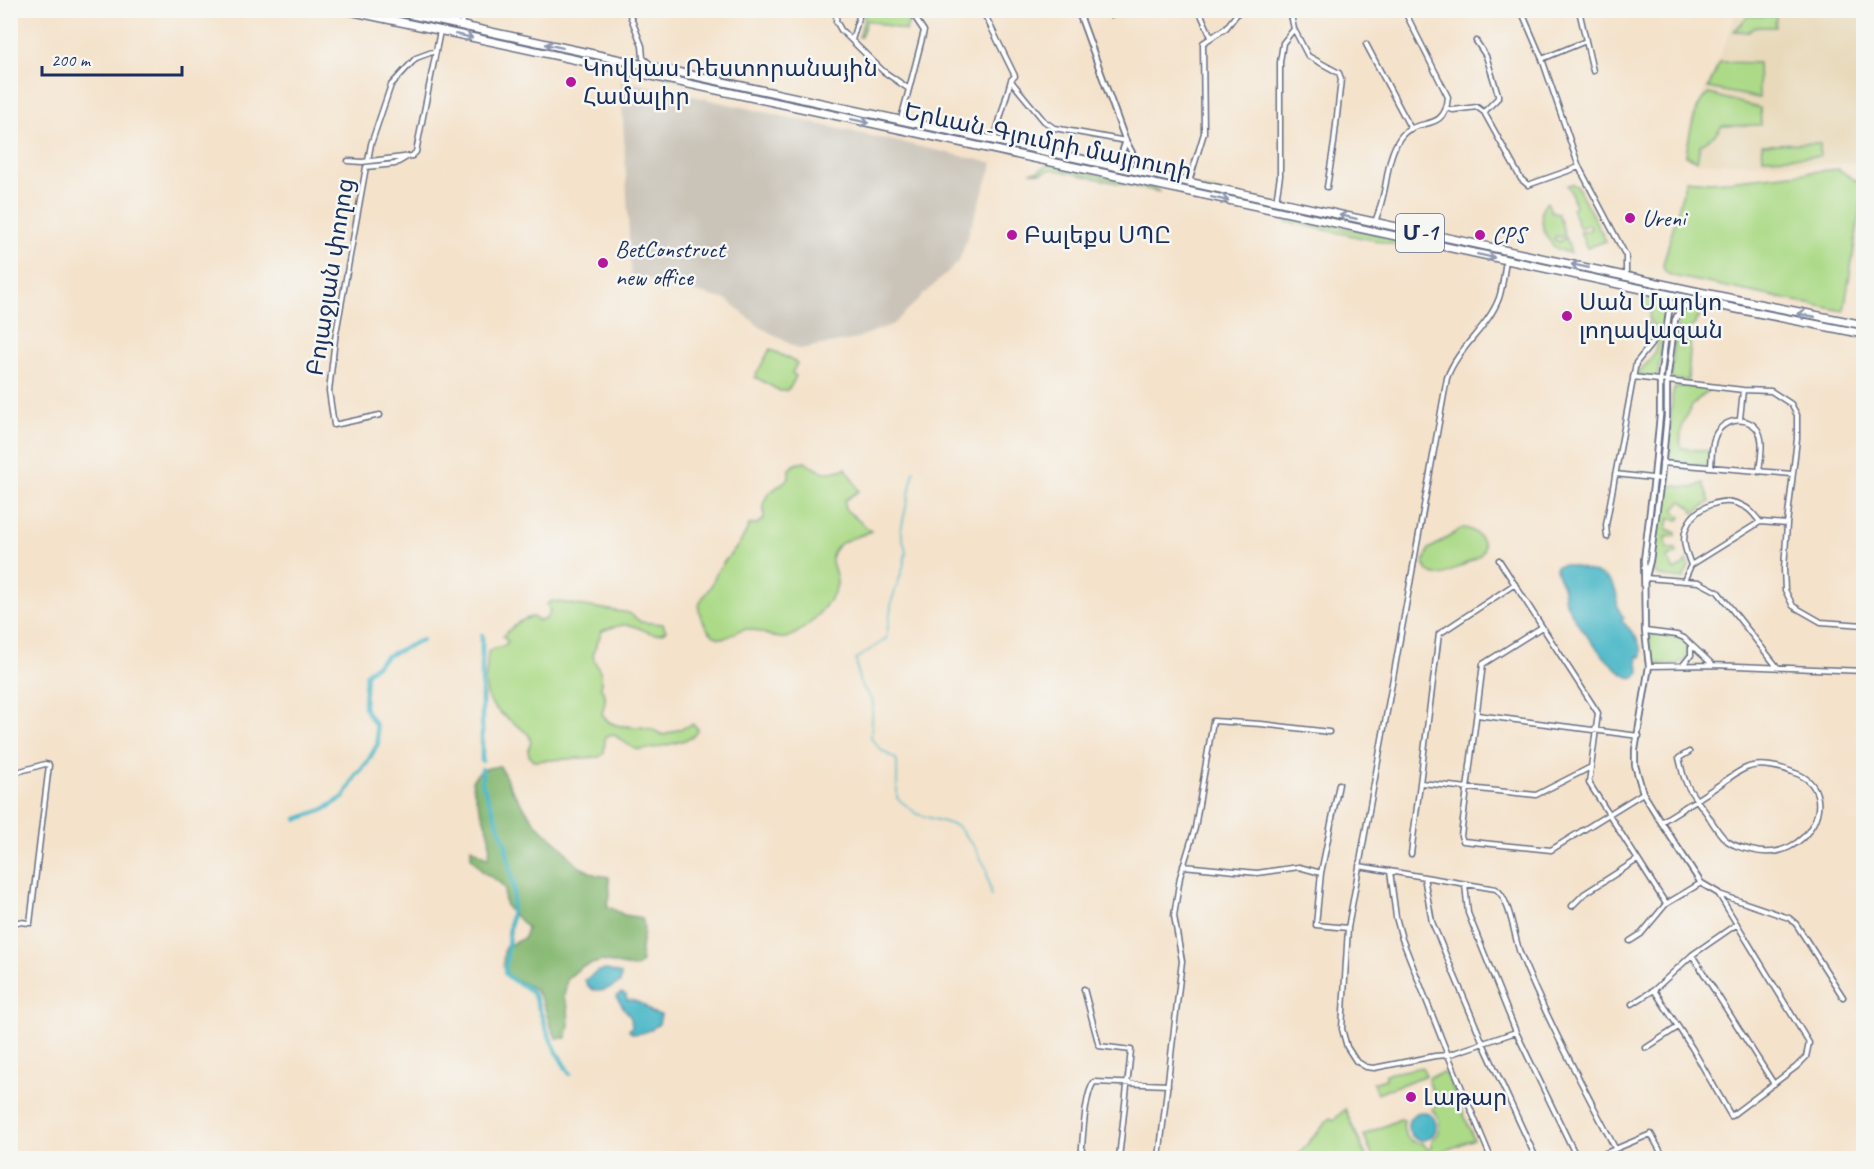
<svg xmlns="http://www.w3.org/2000/svg" width="1874" height="1169" font-family="Caveat,'Noto Sans Armenian',sans-serif">
<style>
.built{fill:#e8d9ba}
.industrial{fill:#c9c3b8}
.green{fill:#acda87;stroke:#648472;stroke-width:1.5}
.forest{fill:#89ba74;stroke:#527469;stroke-width:1.5}
.water{fill:#4cb8c7;stroke:#347492;stroke-width:1.5}
.lines{fill:none;stroke-linecap:round;stroke-linejoin:round}
.stream{stroke:#4cb8c7;stroke-width:1.5}
.canal{stroke:#4cb8c7;stroke-width:4.5}
.minor-casing{stroke:#676e84;stroke-width:7}
.tertiary-casing{stroke:#676e84;stroke-width:8}
.trunk-casing{stroke:#676e84;stroke-width:10}
.minor{stroke:#fff;stroke-width:4}
.tertiary{stroke:#fff;stroke-width:4.5}
.trunk{stroke:#fff;stroke-width:7}
.oneway{stroke:#8d97ae}
.poi-dot{fill:#b5179e;stroke:#f6f6f2;stroke-width:2}
.labels{text-anchor:middle;dominant-baseline:central;stroke-width:5;stroke-linejoin:round;paint-order:stroke}
.shield{fill:#f6f6f2;stroke:#5d6b8a;stroke-width:1.5}
.shield-label{font-size:22px;font-weight:bold;fill:#1b2f5e}
.poi-label{font-size:24px;fill:#1b2f5e;stroke:#f6f6f2;text-anchor:start}
.street-label{font-size:24px;fill:#1b2f5e;stroke:#f6f6f2}
</style>
<rect width="100%" height="100%" fill="#f6f6f2"/>
<filter id="ink" filterUnits="userSpaceOnUse"><feTurbulence type="fractalNoise" baseFrequency=".0167" numOctaves="2"/><feDisplacementMap in="SourceGraphic" scale="12" xChannelSelector="R" yChannelSelector="G"/><feConvolveMatrix kernelMatrix="1 2 1 2 8 2 1 2 1" color-interpolation-filters="sRGB"/></filter>
<filter id="wash" filterUnits="userSpaceOnUse"><feTurbulence type="fractalNoise" baseFrequency=".008" numOctaves="4" result="noise"/><feDisplacementMap in="SourceGraphic" scale="24" xChannelSelector="R" yChannelSelector="G"/><feGaussianBlur stdDeviation="1.35" result="paint"/><feColorMatrix in="noise" values="0 0 0 0 0 0 0 0 0 0 0 0 0 0 0 0 0 1.4 0 .05"/><feComposite in="paint" operator="in"/></filter>
<g filter="url(#wash)">
<rect width="100%" height="100%" fill="#f4e2ca"/>
<path class="built" d="M1737,11H1863V164L1699,163L1684,156L1690,122L1717,63Z"/>
<path class="industrial" d="M621,80L993,163L959,261L893,324L852,340L799,349L760,327L727,300L631,275Z"/>
<path class="green" d="M370,11L893,121L892,124L369,12Z
M866,11H908L910,14L906,31L867,20L861,37H859Z
M1748,16H1776L1775,27H1755L1748,32L1734,31Z
M1720,62L1758,63L1759,98L1708,88Z
M1709,94L1760,108L1761,125L1722,126L1715,135L1700,145L1697,161L1686,155C1689,139 1694,101 1709,94Z
M907,124L1420,236V239L906,127L904,125Z
M1820,143V156L1763,158L1762,144Z
M1050,164L1155,188L1160,192L1052,169L1042,173L1030,172L1038,171Z
M1838,169L1864,186L1844,311L1673,276C1667,274 1664,272 1663,265L1686,180L1708,182L1729,181Z
M1572,184L1577,186L1606,241L1587,248L1580,232L1589,231L1591,226L1587,224L1580,229L1572,209L1575,206L1571,191L1567,185Z
M1547,202L1551,211L1558,213L1565,235L1560,237L1556,236L1554,239L1559,242L1566,237L1571,253C1566,252 1561,251 1556,248C1545,240 1535,213 1547,202Z
M1285,215L1411,242L1412,244L1410,247H1406L1288,222L1283,219Z
M1436,239L1602,274L1601,277L1435,242Z
M1615,277L1774,311L1773,314L1614,280Z
M1645,298L1657,300L1665,308L1664,327L1654,326L1649,319L1650,313L1643,308Z
M1693,307L1701,308L1699,319H1696L1695,324L1688,330H1677C1679,316 1678,311 1693,307Z
M1647,322L1653,329L1664,330L1658,374L1655,378L1638,375L1639,371C1651,361 1655,354 1658,339L1649,335L1644,328Z
M1675,332L1691,333L1688,381L1671,379Z
M770,349L797,363L792,373L796,376C792,384 790,392 780,391L755,377Z
M1680,386L1711,389C1690,402 1678,423 1681,448L1709,451L1708,466L1669,461L1672,396L1674,389Z
M805,462C822,473 827,475 846,468L859,491L845,500V509L871,531C861,537 847,537 838,546C824,559 838,569 837,584C836,595 814,621 805,627C800,631 792,637 785,638C765,640 752,620 733,634C726,639 719,640 712,634C706,629 698,613 699,606C700,599 707,592 711,586C713,582 714,578 716,574C727,554 740,549 749,525L757,524L764,519V502L768,494L789,478V469L796,464Z
M1670,467H1672L1668,471L1667,485L1693,488L1703,483L1710,502L1694,513L1692,511L1693,509L1682,501L1674,510L1681,517L1679,520L1669,518L1667,529L1676,533L1675,536L1666,537L1667,549H1676L1677,553L1667,558L1674,570L1684,565V563L1687,561L1689,566L1683,579L1658,576L1654,571L1666,469Z
M1463,528C1474,528 1491,543 1480,555C1476,559 1468,562 1463,565C1450,572 1431,585 1424,563L1429,549Z
M552,601L629,613L641,622L663,624L666,631C652,639 644,628 630,625C621,624 610,628 602,631L593,653L594,660L601,673V688L605,695V702L602,714C613,733 635,723 651,729C655,730 659,734 664,735L693,724L698,729C696,733 695,735 692,737C684,741 645,752 636,749C627,746 621,738 612,734L605,737L604,753L599,757L533,761C527,754 527,750 531,742L529,735C507,715 481,710 486,674C488,666 486,658 489,650L503,646L508,642L503,636C513,627 519,619 533,617L539,621L546,619L550,611L547,604Z
M1654,634C1662,635 1671,635 1678,638C1691,643 1692,659 1679,663C1671,666 1661,664 1654,664L1651,661L1649,640L1650,635Z
M1422,1067L1426,1075L1377,1094L1373,1083L1386,1079V1074Z
M1442,1073L1447,1075L1474,1139L1439,1153L1440,1158H1373L1364,1135L1400,1119L1404,1120C1401,1134 1409,1144 1423,1143L1428,1150L1432,1148V1140C1442,1131 1442,1119 1432,1110L1435,1106L1434,1101L1435,1097L1428,1080L1430,1077Z
M1345,1109L1367,1158H1295L1330,1118L1334,1120Z"/>
<path class="forest" d="M500,766L513,792L536,824L559,844L578,866L596,875L609,877L610,896L607,906L624,915L642,918C648,935 637,944 642,962L635,968L602,961L581,967L567,979L564,998L568,1007L569,1027L566,1038H557C547,1025 548,1007 538,994C521,972 496,989 505,947L524,938L527,928C515,912 501,913 505,889L499,882L483,872L471,857V848L488,858C496,832 475,807 472,781C479,769 486,768 500,766Z"/>
<path class="water" d="M1564,564C1580,569 1611,572 1616,592C1619,605 1614,604 1624,618L1621,620C1632,632 1642,640 1641,657L1637,656L1639,670L1638,675L1631,678C1611,671 1576,624 1567,605C1563,599 1564,594 1563,587C1562,580 1556,578 1556,566Z
M607,970L621,974L620,983C608,989 592,999 585,980L598,971Z
M621,993L626,995L627,1000C635,999 647,1006 651,1012L661,1015L659,1024C651,1030 639,1037 630,1032L629,1030L632,1027L631,1018L617,998V996Z
M1408 1126a14 14 0 1 1 28 0a14 14 0 1 1-28 0Z"/>
<g class="lines">
<path class="stream" d="M914,471L901,530L906,552L903,568L892,600L886,639L856,659L859,681L873,702L871,738L881,750L897,760V798L917,814L957,826L974,846L986,868L991,896"/>
<path class="canal" d="M482,635V761
M482,769V783L505,842L514,889L505,973C513,984 528,984 534,996C539,1006 542,1018 546,1028C552,1044 560,1059 570,1074
M297,819L323,810L344,797L356,775L367,763L378,743L376,726L364,707L366,674L387,656L422,640"/>
</g>
</g>
<g filter="url(#ink)">
<g class="lines">
<defs>
<path id="minor" d="M628,10L642,46L643,58L651,65
M837,10L836,21L841,30L883,71L909,89L901,119
M976,10L984,15L987,19L1015,76L1011,80L994,140
M1100,10L1111,15L1119,10
M1199,10L1211,37
M1521,10L1542,59L1579,167L1626,256V275
M461,25L464,10
M1294,29L1308,56L1339,73L1341,79L1334,143L1327,187
M852,40L861,10
M1476,41L1486,56L1498,94V98L1486,110L1485,114L1521,179L1528,185L1579,167
M1586,41L1593,71
M1366,44L1411,129
M1542,59L1586,41L1579,10
M1011,81L1044,121L1054,128L1126,141
M909,89L924,31L910,10
M1446,108L1453,110L1477,107L1485,113
M348,161L362,162L412,156L416,152L440,31
M368,161L371,144L391,85L416,58L435,51
M1189,182L1204,133L1203,43L1226,28L1240,10
M1276,201L1280,176V62L1283,43L1294,29L1290,10
M1375,222C1378,214 1381,205 1383,196C1388,177 1388,155 1400,138C1416,115 1445,135 1448,97L1404,10
M1633,377L1743,390L1771,391L1791,404L1797,415V439L1787,524L1784,569L1785,590L1793,606L1821,622L1864,625
M380,415L334,425L329,391L335,339L366,167L395,164L407,157
M1740,419L1743,390
M1662,463L1792,474
M1711,467C1712,456 1711,440 1718,431C1729,415 1758,417 1761,439C1763,449 1760,461 1759,472
M1615,474L1661,479
M1607,537L1606,525L1636,363L1653,342
M1499,560L1598,713L1589,783L1666,904
M1691,565C1687,554 1681,541 1686,529C1693,507 1723,495 1743,506C1751,509 1755,516 1760,522
M1645,578L1699,582L1718,592L1778,668
M1684,581L1691,565L1760,522L1787,524
M1542,627L1483,664L1461,836L1463,841L1551,850L1643,793
M1645,631L1677,635L1684,638L1713,665
M1683,665L1691,655V645
M1649,666L1713,665L1864,671
M1477,715L1639,736
M10,774L45,764L49,765L30,923L10,921
M1421,783L1536,795L1591,767
M1339,784L1321,873L1316,925L1348,928
M1661,822C1680,810 1700,798 1719,785C1727,780 1736,772 1746,768C1760,762 1781,767 1795,773C1844,790 1809,866 1751,850C1742,848 1733,846 1726,840C1718,833 1713,823 1707,814C1700,804 1689,792 1685,780C1682,773 1681,765 1679,758L1689,752
M1411,854L1439,634L1515,584
M1183,866L1257,873L1299,867L1321,873
M1359,866L1496,889C1510,899 1514,936 1520,953C1547,1020 1582,1084 1615,1148
M1390,871L1396,917L1402,939L1448,1055L1516,1032
M1424,877L1432,922L1483,1043L1536,1158
M1465,884L1468,913L1516,1032L1577,1158
M1719,894L1789,918L1796,924L1843,997
M1572,906L1584,894L1637,860
M1630,941L1641,934L1666,904L1701,883
M1692,955L1774,1084
M1084,989L1099,1046L1131,1050L1119,1158
M1654,990L1692,1048L1731,1116L1796,1067L1806,1057L1809,1043L1718,893
M1632,1004L1654,990L1692,955L1737,924
M1646,1048L1678,1027
M1081,1158C1083,1141 1084,1095 1094,1082L1168,1085
M1159,1158L1182,961L1174,916L1180,877L1195,828L1213,721L1261,724L1329,732
M1491,1158L1448,1055L1435,1056L1374,1068L1366,1067L1356,1061L1347,1047L1342,1029L1348,928L1447,378C1458,347 1488,328 1499,298C1503,286 1504,272 1506,260
M1594,1158L1651,1134L1664,1158"/>
<path id="tertiary" d="M1078,10L1125,139L1142,172
M1110,166L1120,158L1126,141
M1659,294L1667,304L1669,311L1660,380V415L1654,478L1644,560L1645,631L1649,666L1635,750V765L1643,793L1661,822L1701,883L1718,893
M1645,581L1650,561L1661,479L1667,416V381L1675,320L1681,308L1698,301"/>
<path id="trunk" d="M345,10L1707,303L1864,334
M389,10L1699,292L1864,325"/>
</defs>
<use href="#minor" class="minor-casing"/>
<use href="#tertiary" class="tertiary-casing"/>
<use href="#trunk" class="trunk-casing"/>
<use href="#minor" class="minor"/>
<use href="#tertiary" class="tertiary"/>
<use href="#trunk" class="trunk"/>
</g>
<defs><path id="oneway-shaft" d="M-6 0H5M1.5-3L5.5 0L1.5 3" fill="none" stroke-width="1.6" stroke-linecap="round" stroke-linejoin="round" transform="scale(1.5)"/></defs>
<g class="oneway">
<use href="#oneway-shaft" transform="translate(464 36) rotate(12)"/>
<use href="#oneway-shaft" transform="translate(554 46) rotate(-168)"/>
<use href="#oneway-shaft" transform="translate(860 121) rotate(12)"/>
<use href="#oneway-shaft" transform="translate(1220 199) rotate(12)"/>
<use href="#oneway-shaft" transform="translate(1348 217) rotate(-168)"/>
<use href="#oneway-shaft" transform="translate(1486 256) rotate(12)"/>
<use href="#oneway-shaft" transform="translate(1580 266) rotate(-168)"/>
<use href="#oneway-shaft" transform="translate(1806 315) rotate(-169)"/>
</g>
</g>
<g class="poi-dot">
<circle cx="571" cy="82" r="6"/>
<circle cx="1630" cy="218" r="6"/>
<circle cx="1012" cy="235" r="6"/>
<circle cx="1480" cy="235" r="6"/>
<circle cx="603" cy="263" r="6"/>
<circle cx="1567" cy="316" r="6"/>
<circle cx="1411" cy="1097" r="6"/>
</g>
<g class="labels">
<rect class="shield" x="1396" y="214" width="48" height="38" rx="4.5"/>
<g class="shield-label">
<text x="1420" y="233">Մ-1</text>
</g>
<g class="poi-label">
<text x="583" y="68">Կովկաս Ռեստորանային<tspan x="583" dy="28">Համալիր</tspan></text>
<text x="1642" y="218">Ureni</text>
<text x="1024" y="235">Բալեքս ՍՊԸ</text>
<text x="1492" y="235">CPS</text>
<text x="615" y="249">BetConstruct<tspan x="615" dy="28">new office</tspan></text>
<text x="1579" y="302">Սան Մարկո<tspan x="1579" dy="28">լողավազան</tspan></text>
<text x="1423" y="1097">Լաթար</text>
</g>
<g class="street-label">
<text transform="translate(1048 141) rotate(12)">Երևան-Գյումրի մայրուղի</text>
<text transform="translate(330 277) rotate(-81)">Բոյաջյան փողոց</text>
</g>
</g>
<rect width="1874" height="1169" fill="none" stroke="#f6f6f2" stroke-width="36"/>
<path d="M42 66v9h140v-9" fill="none" stroke="#1b2f5e" stroke-width="3"/>
<text x="51" y="66" font-size="18" fill="#1b2f5e" stroke="#f6f6f2" stroke-width="4.5" paint-order="stroke">200 m</text>
</svg>
